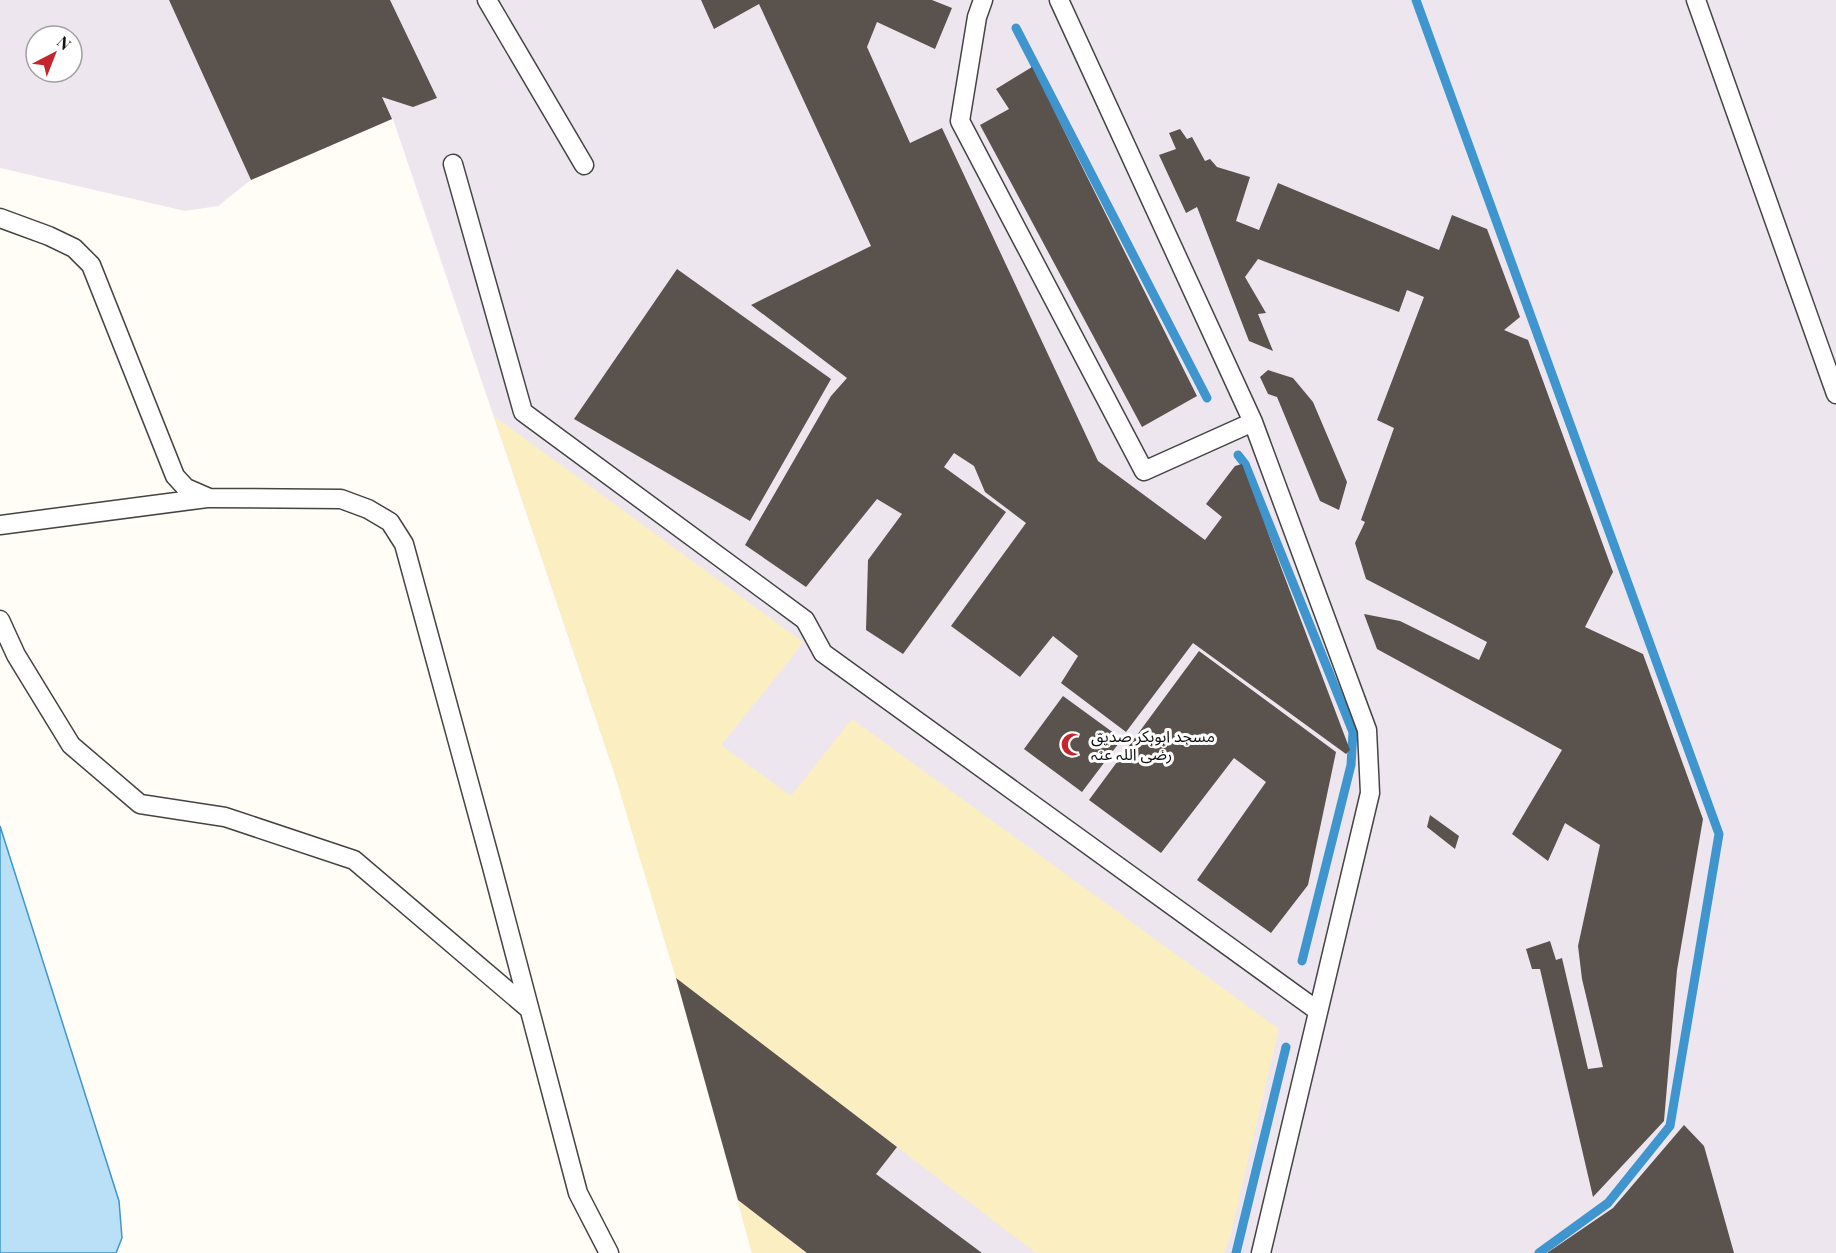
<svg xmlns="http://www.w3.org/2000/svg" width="1836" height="1253" font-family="'Playfair Display','Noto Sans Arabic',serif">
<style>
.industrial{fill:#eee6ef;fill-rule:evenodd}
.sand{fill:#fbeec1}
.water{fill:#b9e0f7;stroke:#3f96cf;stroke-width:1.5}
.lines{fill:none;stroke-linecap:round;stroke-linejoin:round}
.stream{stroke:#3f96cf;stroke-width:9}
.building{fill:#5a524d}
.lane-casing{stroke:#444;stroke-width:21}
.lane{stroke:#fff;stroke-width:18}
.labels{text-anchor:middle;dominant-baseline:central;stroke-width:6;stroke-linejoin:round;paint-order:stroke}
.poi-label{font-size:16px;fill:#111;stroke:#fff;text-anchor:start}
</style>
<rect width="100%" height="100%" fill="#fffdf5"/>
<path class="industrial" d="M0,0H1836V1253H752L676,978L615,775L393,119L251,180L218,206L185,211L0,168ZM36,36H72V72H36Z"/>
<path class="sand" d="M494,416L803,642L785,666L721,745L791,796L852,719L1279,1029L1230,1237L1224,1253H1036L676,978L615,775Z
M738,1200L807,1253H752Z"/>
<path class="water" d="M0,826L119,1201L122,1238L116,1253H0Z"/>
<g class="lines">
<path class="stream" d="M1416,0L1719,834L1670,1126L1608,1203L1539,1253
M1016,28L1207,398
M1238,455L1245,464L1353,732L1351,765L1302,961
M1236,1253L1286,1047"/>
</g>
<path class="building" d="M169,0H390L437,98L413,107L382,97L392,119L251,180Z
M701,0H932L952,8L935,49L877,22L867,47L910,143L942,128L1098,461L1205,540L1222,517L1206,504L1235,466L1242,464L1350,750L1346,754L1193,643L1126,732L1061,683L1078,656L1053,636L1020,677L951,626L1026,523L985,492L974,466L954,453L944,467L1006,512L903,654L866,630L868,560L902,514L877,499L806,587L745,545L831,396L847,378L751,305L871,246L759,4L714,29Z
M1032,67L1197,396L1142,427L980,125L1009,109L996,89Z
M1180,129L1187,139L1192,137L1205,161L1210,159L1217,167L1250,177L1236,221L1259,230L1278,183L1439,250L1452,215L1487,229L1520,317L1504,330L1528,340L1613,572L1585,627L1643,654L1703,819L1677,970L1664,1121L1593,1197L1540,969H1532L1526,949L1550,941L1556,960L1562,958L1588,1069L1603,1067L1582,979L1578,946L1600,845L1565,823L1548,861L1512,834L1562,750L1377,649L1364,614L1400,621L1479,660L1487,642L1366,579L1355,543L1365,522L1361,520L1394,428L1377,420L1424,297L1407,290L1399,312L1258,259L1245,277L1266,313L1258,314L1273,351L1249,341L1197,207L1186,213L1159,155L1176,149L1169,133Z
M677,269L831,379L750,521L574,419Z
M1268,370L1293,378L1313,402L1347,482L1339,510L1320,501L1277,397L1268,394L1260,377Z
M1199,651L1336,752L1308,885L1271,933L1197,880L1266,782L1234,758L1161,853L1089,800Z
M1063,696L1122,739L1082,792L1024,749Z
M1430,815L1459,836L1455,849L1427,827Z
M676,978L897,1147L876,1174L982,1253H807L738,1200Z
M1684,1125L1704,1146L1734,1253H1547L1613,1208Z"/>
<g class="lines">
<defs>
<path id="lane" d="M487,0L584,165
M983,0L977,17L960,121L1144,471L1253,422
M1059,0L1253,422L1367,730L1370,793L1261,1253
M1696,0L1836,394
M453,164L523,412L805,620L823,653L1318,1011
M0,218L49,236L74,248L91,265L175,476L186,488L209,498L341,499L368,509L390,522L404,544L492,867L578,1193L609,1253
M0,525L207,498
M0,620L16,655L71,745L140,804L225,817L354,860L529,1009"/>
</defs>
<use href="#lane" class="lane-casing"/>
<use href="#lane" class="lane"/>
</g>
<defs>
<symbol id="mosque-bare" viewBox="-9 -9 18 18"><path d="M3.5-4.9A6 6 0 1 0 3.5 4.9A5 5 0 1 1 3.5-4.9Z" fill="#c4262e" stroke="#fff" stroke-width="2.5" paint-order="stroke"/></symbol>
</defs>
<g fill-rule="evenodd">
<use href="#mosque-bare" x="1056" y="728" width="33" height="33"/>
</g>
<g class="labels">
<g class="poi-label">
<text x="1091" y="735">مسجد ابوبکر صدیق<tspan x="1091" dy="18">رضی اللہ عنہ</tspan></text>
</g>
</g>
<g transform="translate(54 54) rotate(42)"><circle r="28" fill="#ffffff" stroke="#a0a0a0" stroke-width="1.5"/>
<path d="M0-4.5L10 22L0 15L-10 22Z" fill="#c4262e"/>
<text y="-9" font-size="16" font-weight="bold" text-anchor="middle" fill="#111111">N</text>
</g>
</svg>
